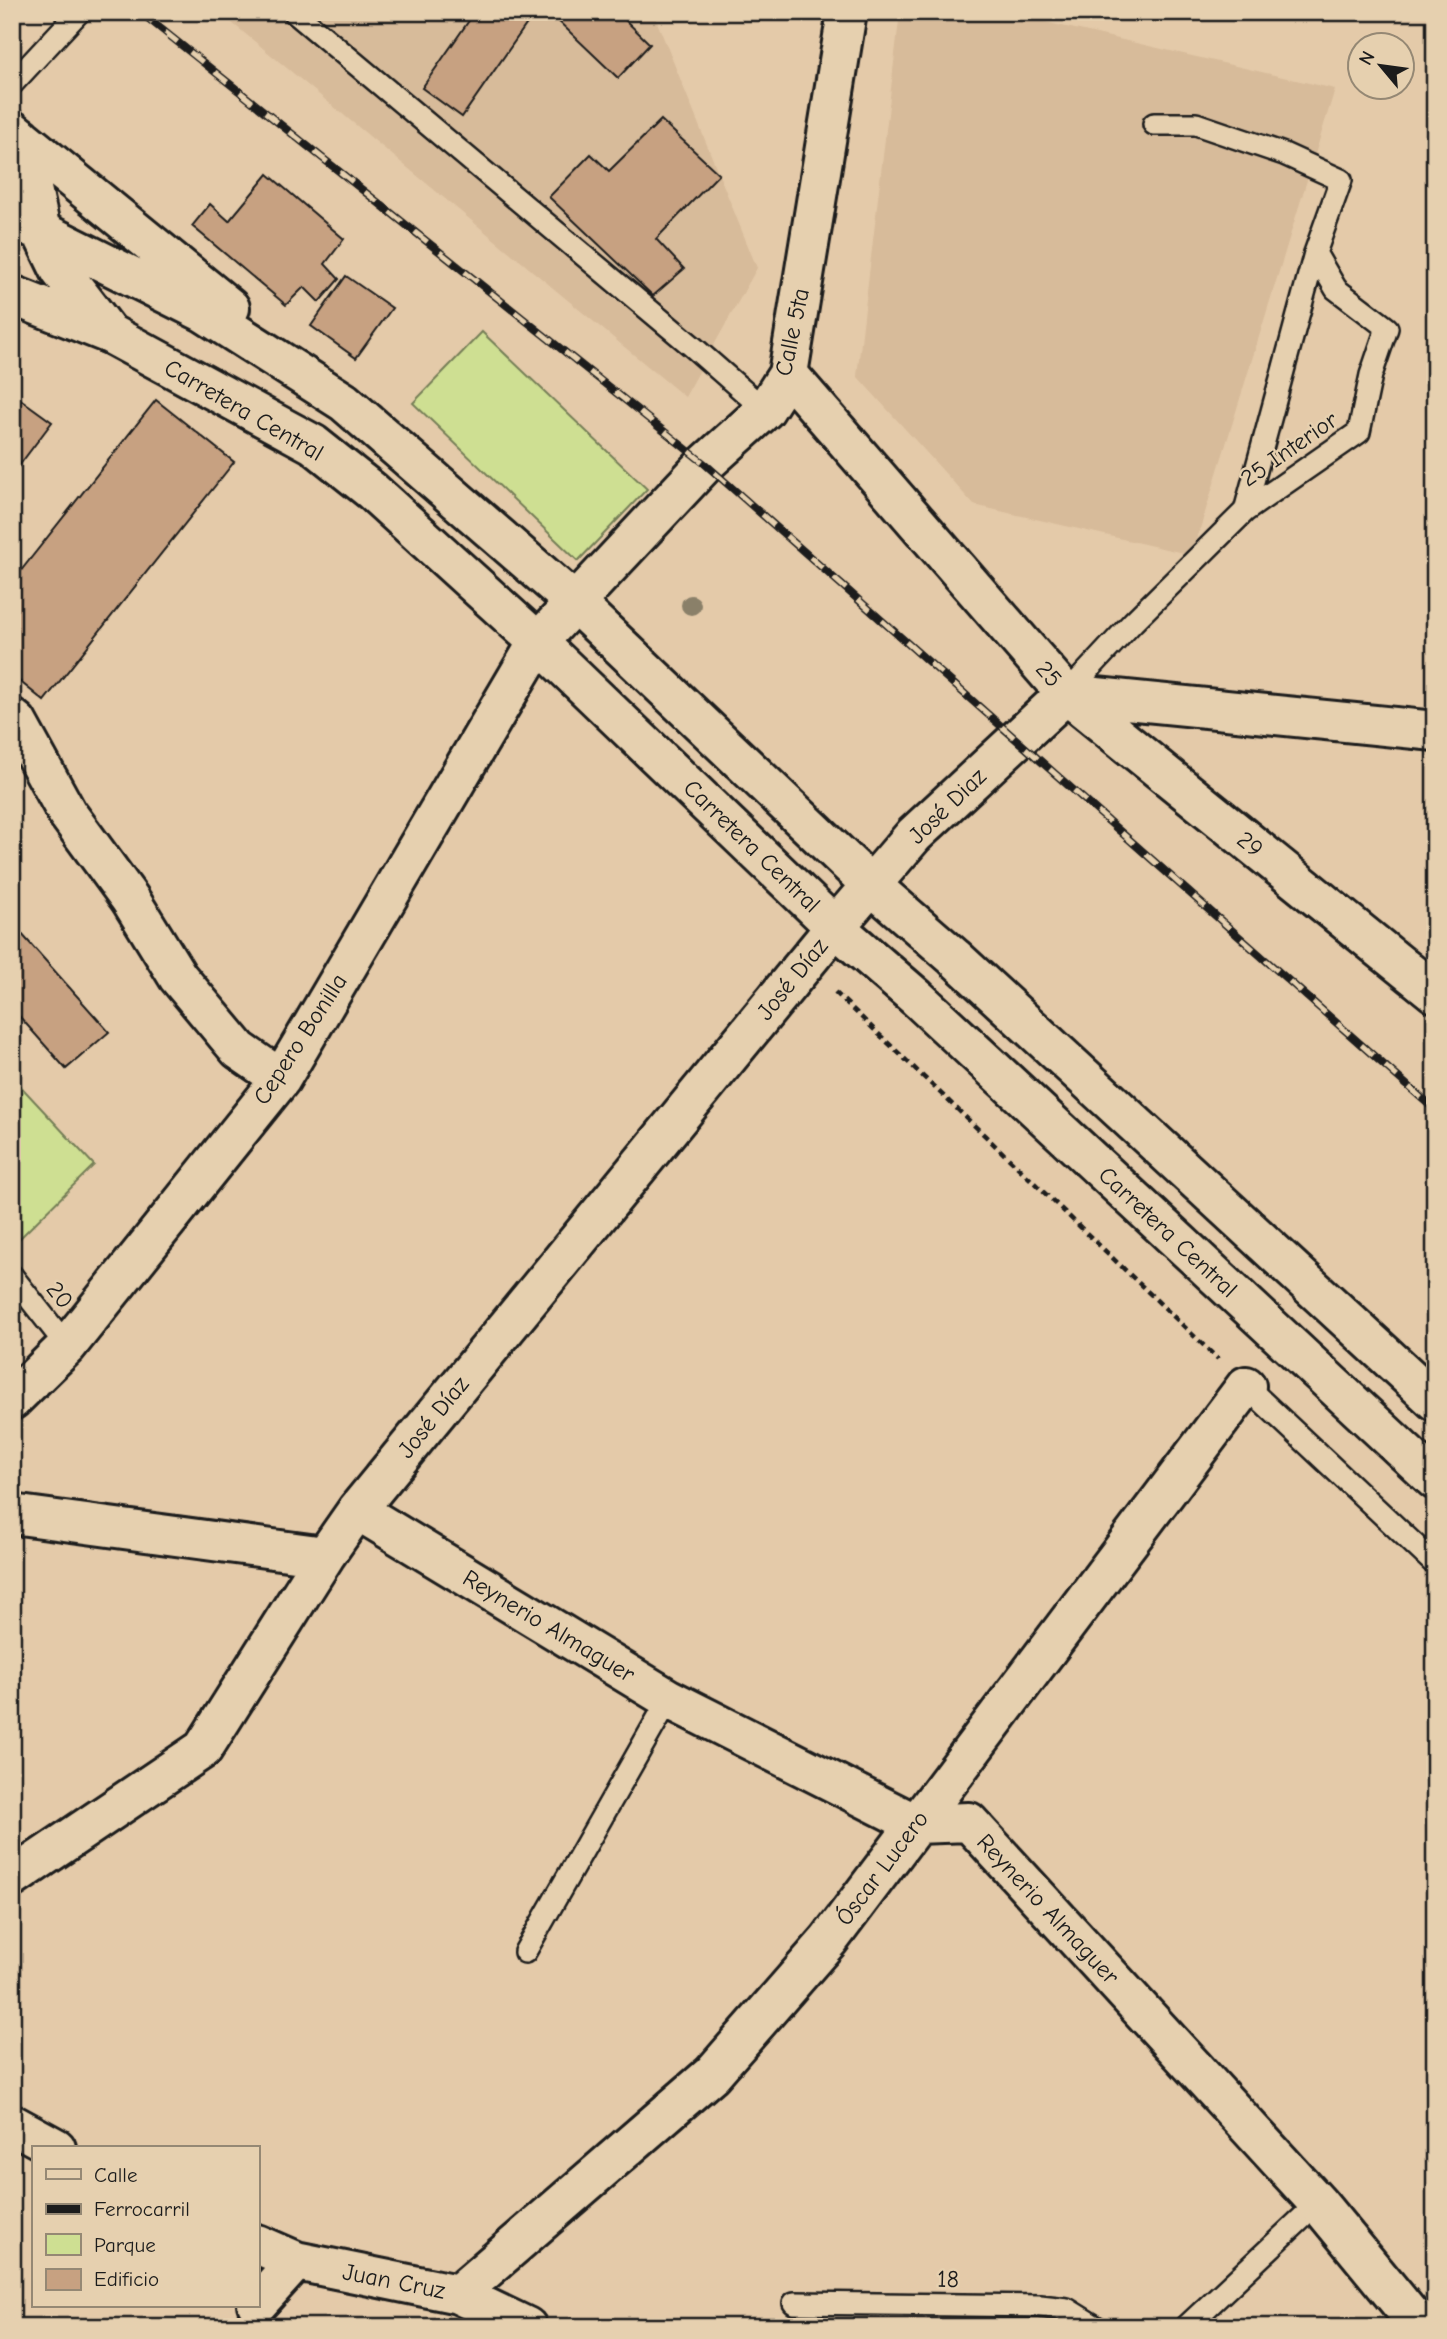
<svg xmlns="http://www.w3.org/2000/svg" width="1447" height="2339" font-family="'Comic Neue',sans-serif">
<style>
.built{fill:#d7bb9a}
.green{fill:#cedf92;stroke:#757e57;stroke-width:2}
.building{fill:#c7a181;stroke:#1c1c1c;stroke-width:2}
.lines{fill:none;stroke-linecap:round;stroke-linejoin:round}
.lane-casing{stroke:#1c1c1c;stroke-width:26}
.street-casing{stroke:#1c1c1c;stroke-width:44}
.secondary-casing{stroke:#1c1c1c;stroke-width:44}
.primary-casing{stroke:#1c1c1c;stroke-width:44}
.path{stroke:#1c1c1c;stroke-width:4.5;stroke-dasharray:7 5;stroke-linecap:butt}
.lane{stroke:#e6d0af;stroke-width:21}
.street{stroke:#e6d0af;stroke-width:38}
.secondary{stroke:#e6d0af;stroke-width:38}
.primary{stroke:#e6d0af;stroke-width:38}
.rail-casing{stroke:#1c1c1c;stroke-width:8}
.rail{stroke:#e6d0af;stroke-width:5;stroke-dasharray:16;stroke-linecap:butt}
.tree{fill:#8a8069}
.labels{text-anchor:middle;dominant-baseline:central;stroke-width:5;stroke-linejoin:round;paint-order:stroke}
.street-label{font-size:24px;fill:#1c1c1c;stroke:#e6d0af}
</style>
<rect width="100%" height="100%" fill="#e4caa9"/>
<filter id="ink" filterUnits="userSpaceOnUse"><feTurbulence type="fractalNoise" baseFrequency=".0143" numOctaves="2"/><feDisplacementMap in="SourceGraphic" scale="14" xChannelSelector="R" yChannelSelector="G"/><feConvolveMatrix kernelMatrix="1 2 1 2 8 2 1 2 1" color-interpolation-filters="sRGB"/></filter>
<g filter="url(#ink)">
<path class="built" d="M219,12H653L757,268L685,397Z
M900,12H1001L1335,89L1192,555L974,505L857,376Z"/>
<path class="green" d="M482,332L647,489L578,561L413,403Z
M12,1077L94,1165L12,1246Z"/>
<path class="building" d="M475,12H535L462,117L422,88Z
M558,12H617L650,44L618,78L554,17Z
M661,120L719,174L656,239L684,269L653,296L549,197L591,154L609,171Z
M268,174L344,239L325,264L339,279L319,302L304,287L286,305L192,226L210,204L229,221Z
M346,276L392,308L356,358L311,326Z
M12,393L52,422L12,475Z
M156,400L234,462L44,701L12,675V582Z
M12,923L109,1032L66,1069L12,1008Z"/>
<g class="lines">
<defs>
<path id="lane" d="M294,12L692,346L765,410
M12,84L79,12
M1245,511L1315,253
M1066,694L1133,622L1245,511L1359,432L1371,375L1387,328L1336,289L1315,253L1341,180L1284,154L1196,124H1154
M12,1276L67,1346
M1246,1386L1435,1564
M525,1952L669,1699
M794,2303L1040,2306L1067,2309L1096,2327
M1186,2327L1318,2203"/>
<path id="street" d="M788,374L1066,694L1435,993
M1066,694L1435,731
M12,718L17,722L67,813L130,899L178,977L239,1050L281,1079
M12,1400L67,1346L281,1079L538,642
M357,1510L669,1699L916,1824L969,1822L1318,2203L1420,2327
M12,1514L325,1556
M12,1878L203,1749L325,1556L357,1510L835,927L914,835L1066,694
M12,2124L56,2148
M257,2244L296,2261L458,2294L527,2327
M458,2294L712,2074L829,1940L1246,1386
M257,2304L296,2261"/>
<path id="secondary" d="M538,642L705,464L765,410L788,374L847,12"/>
<path id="primary" d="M12,130L230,308
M21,137L41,231L60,270L108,332
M12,220L41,231L203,312L344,402L574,602L871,885L954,957L1435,1401
M12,295L110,334L313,444L372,491L538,642L835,927L917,998L1435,1480"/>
</defs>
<use href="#lane" class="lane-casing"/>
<use href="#street" class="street-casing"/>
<use href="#secondary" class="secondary-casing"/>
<use href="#primary" class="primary-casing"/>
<path class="path" d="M835,992L1218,1359"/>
<use href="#lane" class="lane"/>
<use href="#street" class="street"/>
<use href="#secondary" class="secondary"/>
<use href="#primary" class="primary"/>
<defs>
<path id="rail" d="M140,12L705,464L1435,1110"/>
</defs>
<use href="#rail" class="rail-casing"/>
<use href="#rail" class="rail"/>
</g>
<circle class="tree" cx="691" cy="605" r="10"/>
</g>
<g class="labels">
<g class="street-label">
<text transform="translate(792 332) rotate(-78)">Calle 5ta</text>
<text transform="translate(244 410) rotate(30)">Carretera Central</text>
<text transform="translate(1289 449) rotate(-35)">25 Interior</text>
<text transform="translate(1049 674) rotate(49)">25</text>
<text transform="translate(947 806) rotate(-44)">José Diaz</text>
<text transform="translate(1250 844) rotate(39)">29</text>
<text transform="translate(752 846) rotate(44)">Carretera Central</text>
<text transform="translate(792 979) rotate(-51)">José Díaz</text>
<text transform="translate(300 1039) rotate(-57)">Cepero Bonilla</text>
<text transform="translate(1168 1232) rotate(43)">Carretera Central</text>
<text transform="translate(60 1295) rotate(52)">20</text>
<text transform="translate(433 1417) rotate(-51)">José Díaz</text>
<text transform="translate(549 1626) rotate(31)">Reynerio Almaguer</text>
<text transform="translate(882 1868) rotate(-53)">Óscar Lucero</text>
<text transform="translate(1048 1909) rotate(47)">Reynerio Almaguer</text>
<text transform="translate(948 2279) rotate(1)">18</text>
<text transform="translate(394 2281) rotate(11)">Juan Cruz</text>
</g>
</g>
<rect width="1447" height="2339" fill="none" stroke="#e6d0af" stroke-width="42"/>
<rect x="21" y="21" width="1405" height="2297" fill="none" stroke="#1c1c1c" stroke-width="2.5" filter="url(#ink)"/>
<rect x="32" y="2146" width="228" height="161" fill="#e6d0af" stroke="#958874" stroke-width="2"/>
<rect x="46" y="2169" width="35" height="10" fill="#e6d0af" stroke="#958874" stroke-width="2"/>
<text x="94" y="2182" font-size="21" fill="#1c1c1c">Calle</text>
<rect x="46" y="2204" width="35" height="10" fill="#1c1c1c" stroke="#958874" stroke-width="2"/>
<text x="94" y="2216" font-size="21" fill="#1c1c1c">Ferrocarril</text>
<rect x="46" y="2234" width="35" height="21" fill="#cedf92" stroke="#958874" stroke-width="2"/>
<text x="94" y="2252" font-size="21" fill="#1c1c1c">Parque</text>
<rect x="46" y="2269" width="35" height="21" fill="#c7a181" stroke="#958874" stroke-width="2"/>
<text x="94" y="2286" font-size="21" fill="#1c1c1c">Edificio</text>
<g transform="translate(1381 66) rotate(299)"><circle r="33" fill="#e6d0af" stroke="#958874" stroke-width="2"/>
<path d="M0-5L12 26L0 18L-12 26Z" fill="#1c1c1c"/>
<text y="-10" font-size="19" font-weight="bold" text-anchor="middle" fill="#1c1c1c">N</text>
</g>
</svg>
